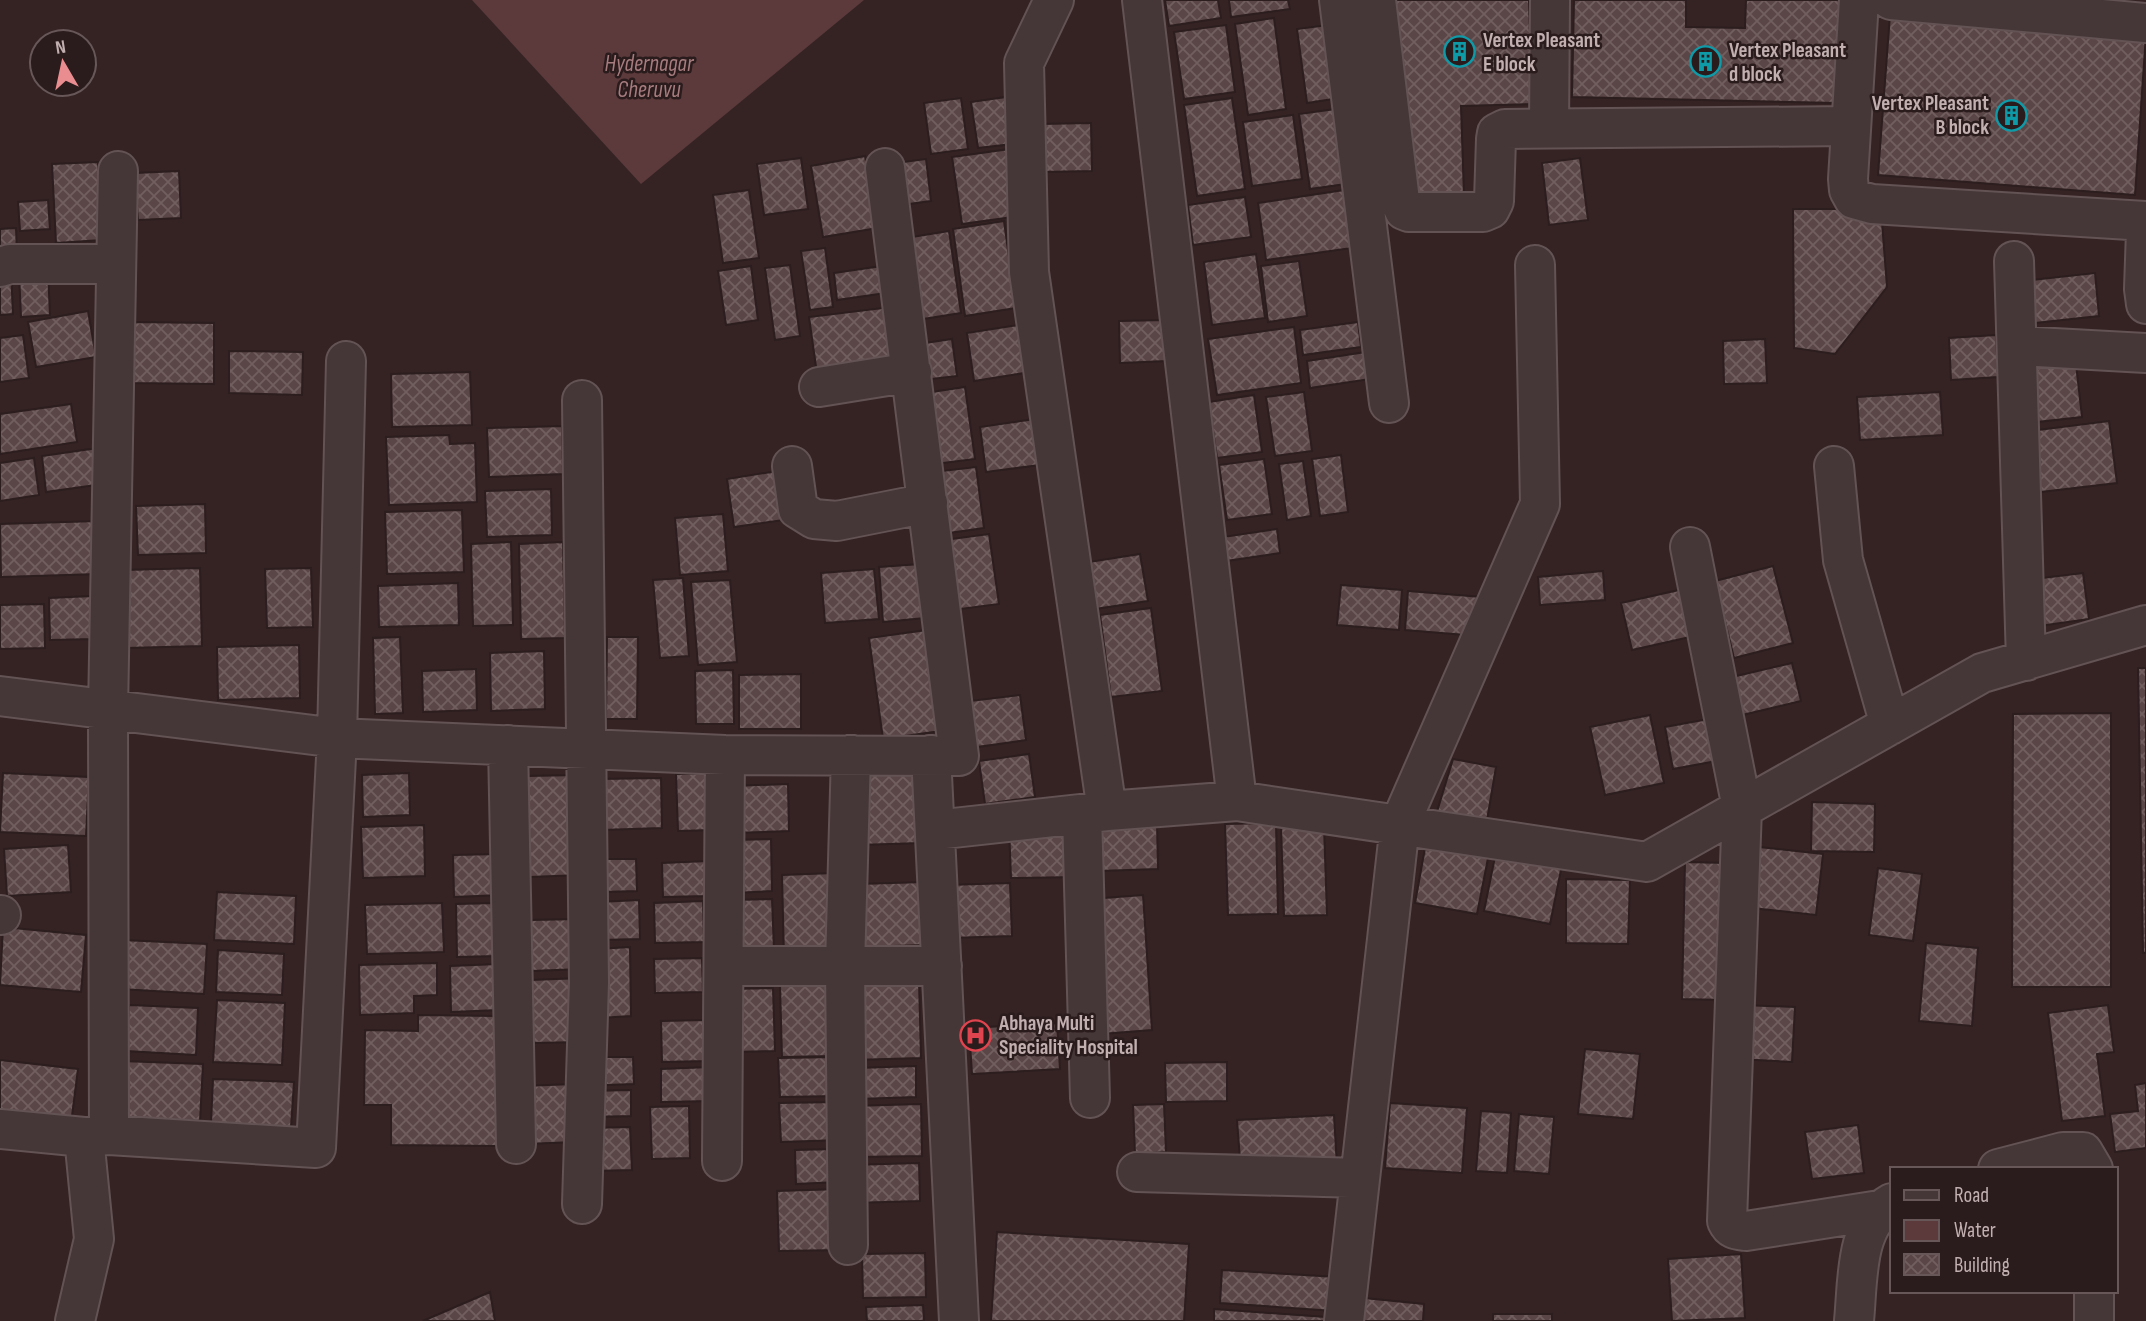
<svg xmlns="http://www.w3.org/2000/svg" width="2146" height="1321" font-family="'Sofia Sans Condensed',sans-serif">
<style>
.water{fill:#5c3a3c}
.building{fill:url(#building-cross-hatch);stroke:#2c1d1e;stroke-width:2}
.lines{fill:none;stroke-linecap:round;stroke-linejoin:round}
.minor-casing{stroke:#635354;stroke-width:42}
.minor{stroke:#453637;stroke-width:38}
.labels{text-anchor:middle;dominant-baseline:central;stroke-width:5;stroke-linejoin:round;paint-order:stroke}
.poi-label{font-size:21px;font-weight:bold;fill:#c2b0b1;stroke:#2a1b1c;text-anchor:start}
.water-label{font-size:23px;font-style:italic;fill:#a77c7f;stroke:#2a1b1c}
</style>
<defs>
<pattern id="building-cross-hatch" width="8" height="8" patternUnits="userSpaceOnUse" patternTransform="scale(1.75)"><rect width="8" height="8" fill="#5b4647"/><path d="M0 0l8 8M0 8l8-8" fill="none" stroke="#715e5f"/></pattern>
</defs>
<rect width="100%" height="100%" fill="#352324"/>
<path class="water" d="M472,0H864L641,184Z"/>
<path class="building" d="M1165,0H1218L1221,18L1169,26Z
M1229,0H1288L1290,9L1231,17Z
M1389,0H1529L1532,104L1461,106L1464,196L1409,198Z
M1574,0H1686V27L1745,28L1746,0H1841L1838,103L1572,97Z
M1890,15L2146,34L2135,195L1878,175Z
M1274,18L1286,109L1248,115L1235,24Z
M1336,24L1346,97L1307,103L1297,29Z
M1226,25L1235,92L1184,99L1174,32Z
M1006,97L1012,144L978,148L971,102Z
M961,98L968,149L931,154L924,103Z
M1232,98L1245,189L1197,196L1184,105Z
M1343,108L1353,183L1310,189L1299,114Z
M1293,115L1302,179L1252,186L1243,122Z
M1091,123L1092,171L1042,172L1041,124Z
M1010,149L1020,216L962,224L952,157Z
M865,156L878,228L823,237L811,166Z
M801,158L808,209L764,215L757,164Z
M1580,158L1588,220L1549,225L1542,163Z
M926,159L931,201L909,204L903,162Z
M98,162L102,240L56,243L52,164Z
M179,171L181,218L138,220L135,173Z
M1351,189L1359,247L1266,260L1258,203Z
M749,190L759,258L723,263L713,195Z
M1245,197L1251,237L1193,245L1188,205Z
M48,200L50,229L20,231L18,202Z
M1793,209H1881L1887,287L1835,354L1794,348Z
M1004,221L1016,308L965,316L953,229Z
M16,228L17,255L0,256V229Z
M949,231L961,313L923,319L912,237Z
M825,248L833,307L810,310L801,251Z
M1256,254L1265,318L1212,325L1204,262Z
M1299,261L1307,316L1268,322L1261,266Z
M790,265L800,336L775,340L765,268Z
M751,266L758,320L726,325L718,271Z
M882,266L886,293L837,300L834,273Z
M11,271L13,314L0,315V272Z
M48,271L50,315L21,317L19,273Z
M2095,273L2099,316L2035,323L2031,280Z
M891,307L898,362L817,374L809,317Z
M88,311L96,357L36,367L28,322Z
M1167,320V361L1120,363L1119,321Z
M131,322L214,323V384L130,383Z
M1358,322L1361,347L1303,355L1300,330Z
M1025,324L1031,372L974,381L967,333Z
M1294,327L1301,383L1217,395L1208,339Z
M23,335L29,378L0,382V338Z
M1996,335L1998,377L1951,380L1949,338Z
M952,339L957,376L923,380L918,344Z
M1765,339L1767,383L1724,384L1723,341Z
M229,351L303,352L302,395L229,393Z
M1366,352L1370,379L1310,388L1307,361Z
M2076,364L2082,417L2028,423L2022,370Z
M470,372L472,425L392,427L391,374Z
M965,387L975,459L935,464L925,393Z
M1304,392L1312,451L1275,456L1266,397Z
M1940,392L1943,435L1860,440L1857,397Z
M1254,395L1262,452L1217,458L1209,402Z
M71,404L77,442L0,454V414Z
M1042,418L1048,464L986,472L980,427Z
M2109,421L2117,483L2031,493L2023,432Z
M562,426L563,474L489,477L487,428Z
M449,435L450,444L475,443L477,502L389,505L386,437Z
M98,448L103,484L46,492L42,456Z
M1341,455L1348,512L1320,516L1312,459Z
M34,458L39,495L0,501V463Z
M1264,459L1272,514L1227,520L1219,465Z
M1303,461L1311,516L1287,520L1279,464Z
M976,467L984,528L942,534L933,472Z
M777,471L784,520L734,527L727,479Z
M551,489L552,535L487,537L485,491Z
M205,504L206,553L138,555L136,506Z
M462,510L464,572L387,574L385,512Z
M723,514L728,571L680,575L675,518Z
M98,521L99,574L1,577L0,524Z
M1277,529L1280,553L1226,561L1223,537Z
M989,534L999,604L953,610L944,540Z
M511,542L513,625L473,626L471,544Z
M563,542L565,638L521,639L519,544Z
M1140,554L1148,601L1095,609L1089,562Z
M921,564L925,618L883,622L879,567Z
M1773,566L1793,643L1734,658L1715,581Z
M200,568L202,646L126,648L124,570Z
M311,568L313,627L267,628L265,569Z
M874,569L879,619L825,623L821,573Z
M1603,571L1605,600L1540,605L1538,577Z
M2083,573L2089,619L2032,627L2026,580Z
M683,578L689,656L660,658L653,580Z
M730,580L737,662L698,665L691,582Z
M458,583L459,625L379,627L378,586Z
M1341,585L1402,590L1399,630L1337,625Z
M1679,590L1690,637L1632,650L1621,603Z
M1408,591L1482,597L1478,636L1405,630Z
M92,596L93,639L50,640L49,598Z
M44,604L45,648L0,649V605Z
M1151,608L1162,691L1111,697L1100,615Z
M934,629L948,730L883,739L869,638Z
M400,637L403,713L375,714L373,638Z
M607,637H638L637,719H606Z
M299,645L300,698L218,700L217,647Z
M544,651L545,709L491,711L490,653Z
M1792,663L1801,701L1738,716L1728,678Z
M2138,668H2146V953H2143Z
M476,669L477,710L423,712L422,671Z
M733,670L734,724H696L695,671Z
M801,674V729H739V675Z
M1020,695L1026,740L977,747L970,701Z
M2111,713V987H2012L2013,714Z
M1650,715L1664,783L1605,795L1590,727Z
M1714,718L1722,760L1673,769L1665,727Z
M1029,754L1035,797L985,804L979,761Z
M1453,759L1496,767L1486,826L1436,815Z
M919,767L922,843L857,845L856,769Z
M3,773L89,777L86,836L0,832Z
M409,773L410,815L363,817L362,775Z
M712,773L713,830L678,831L676,774Z
M580,775L582,875L529,877L526,776Z
M661,778L662,828L601,830L599,779Z
M788,784L789,831L733,833L732,786Z
M1812,802L1875,804L1874,852L1811,851Z
M1157,823L1158,869L1098,871L1097,825Z
M1276,823L1278,914L1228,915L1225,824Z
M424,825L425,876L363,878L361,827Z
M1076,825L1077,877L1011,878L1009,827Z
M1324,826L1327,915L1284,916L1281,827Z
M1427,837L1490,848L1477,914L1415,903Z
M771,839L772,891L733,893L731,840Z
M68,845L71,892L7,896L4,849Z
M1497,847L1563,860L1550,924L1484,911Z
M1759,847L1823,854L1816,915L1752,908Z
M500,854L501,895L454,897L453,855Z
M602,859H636L637,891L602,892Z
M708,861L709,896L663,897L662,863Z
M1685,862L1727,863L1724,1000L1682,999Z
M1878,868L1922,874L1913,941L1869,935Z
M834,873L836,958L784,959L782,875Z
M1566,879L1630,880L1628,944L1566,943Z
M925,882L927,945L860,947L858,884Z
M1010,883L1012,936L950,938L948,885Z
M217,892L296,896L294,944L214,940Z
M1143,895L1152,1030L1101,1034L1091,899Z
M772,899L774,950L733,952L732,900Z
M639,900L640,939L600,940L599,902Z
M703,901L704,942L655,943L654,903Z
M442,903L444,952L367,954L365,905Z
M496,903L497,956L457,957L456,904Z
M581,919L582,969L531,971L530,920Z
M3,927L86,935L81,992L0,985Z
M123,940L207,944L204,994L121,989Z
M1926,943L1978,948L1972,1026L1919,1021Z
M630,947L631,1016L599,1018L597,949Z
M218,950L284,954L282,995L216,992Z
M702,958L703,992L655,993L654,959Z
M437,963V995L414,996V1013L360,1015L359,965Z
M498,964L499,1010L451,1012L450,966Z
M583,978L584,1042L532,1043L530,980Z
M919,981L921,1058L852,1060L850,983Z
M831,984L833,1056L782,1057L780,986Z
M773,988L775,1051L733,1052L732,989Z
M217,1000L285,1003L282,1065L213,1062Z
M129,1005L198,1008L196,1055L126,1051Z
M1742,1005L1795,1007L1792,1062L1739,1059Z
M2108,1005L2114,1052L2097,1054L2105,1116L2062,1121L2048,1013Z
M418,1015L497,1016L496,1146L391,1145V1105H364L365,1030L418,1031Z
M706,1020L707,1061L662,1062L661,1021Z
M1057,1023L1060,1069L972,1074L969,1028Z
M1585,1049L1640,1054L1633,1119L1578,1114Z
M605,1057H633L634,1084L606,1085Z
M836,1057L837,1096L780,1097L778,1058Z
M0,1060L78,1069L71,1124L0,1117Z
M121,1061L203,1064L200,1121L118,1117Z
M1227,1062V1101L1166,1102L1165,1063Z
M916,1066V1097L858,1099L857,1068Z
M710,1067L711,1101L661,1102V1069Z
M213,1079L294,1082L291,1127L211,1123Z
M2146,1083V1148L2115,1152L2110,1114L2138,1111L2135,1085Z
M574,1084L575,1142L525,1144L523,1086Z
M631,1090V1116L589,1117V1091Z
M840,1102L841,1140L781,1142L779,1103Z
M1390,1103L1467,1108L1462,1173L1385,1168Z
M921,1104L922,1156L854,1157L852,1106Z
M1164,1104L1166,1152L1135,1154L1133,1105Z
M689,1106L690,1158L652,1159L650,1107Z
M1481,1111L1511,1113L1507,1173L1476,1171Z
M1519,1114L1554,1117L1549,1174L1514,1171Z
M1334,1115L1337,1167L1241,1173L1237,1120Z
M1858,1125L1864,1173L1812,1179L1805,1132Z
M630,1127L632,1170L591,1171L589,1128Z
M837,1149L838,1182L796,1184L795,1150Z
M919,1163L920,1201L851,1203L850,1165Z
M840,1189L841,1250L779,1251L777,1191Z
M997,1232L1189,1244L1184,1321H991Z
M925,1253L926,1297L863,1298L862,1254Z
M1741,1254L1745,1318L1672,1321L1668,1259Z
M1222,1270L1337,1277L1335,1311L1220,1303Z
M490,1292L495,1321H423Z
M1364,1298L1424,1304L1423,1321H1362Z
M923,1305L924,1321H867L866,1307Z
M1214,1309L1326,1317V1321H1214Z
M1493,1314H1552V1321H1493Z"/>
<g class="lines">
<defs>
<path id="minor" d="M1054,0L1024,63L1029,272L1107,811
M1142,0L1237,801
M1339,0L1389,403
M1376,0L1400,201L1404,210L1409,212H1483L1490,209L1494,201L1496,139L1497,133L1505,129L1850,126
M1859,0L1848,179L1849,190L1854,199L1872,204L2146,221
M1891,0L2146,23
M1549,128L1550,0
M2146,231L2144,289L2146,304
M2014,261L2026,661
M0,267L10,264H116
M2017,346L2146,353
M819,387L912,372
M582,400L589,982L582,1204
M792,466L798,509L814,519L837,521L928,503
M1834,466L1843,560L1890,725
M1690,547L1742,808L1727,1221C1731,1230 1737,1230 1746,1231L1880,1210
M0,696L337,738L725,755L959,756L885,168
M508,745L516,1144
M931,755L959,1321
M1082,814L1090,1098
M935,830L1107,811L1237,801L1647,862L1982,673L2146,625
M0,915H1
M724,966H942
M0,1129L84,1137L109,1135L316,1148L337,738L346,361
M109,1135L108,711L118,171
M722,1161L725,755
M1998,1169L2063,1152H2083L2093,1169
M1137,1172L1360,1178
M848,1245L845,966L851,755
M75,1321L94,1239L84,1137
M1344,1321L1400,824L1540,504L1535,265
M1854,1321C1858,1282 1854,1224 1892,1203
M2094,1321V1291"/>
</defs>
<use href="#minor" class="minor-casing"/>
<use href="#minor" class="minor"/>
</g>
<defs>
<symbol id="building-ring" viewBox="-11 -11 22 22"><circle r="9.5" fill="#2a1b1c" stroke="#0f9aa8" stroke-width="1.5"/><path d="M-4-6H4V6H1V3H-1V6H-4ZM-2.5-4.3h1.7v1.8h-1.7ZM.8-4.3h1.7v1.8H.8ZM-2.5-1h1.7V.8h-1.7ZM.8-1h1.7V.8H.8Z" fill="#0f9aa8"/></symbol>
<symbol id="hospital-ring" viewBox="-11 -11 22 22"><circle r="9.5" fill="#2a1b1c" stroke="#e0444e" stroke-width="1.5"/><path d="M-5-5h3v3.5h4V-5h3V5h-3V1.5h-4V5h-3Z" fill="#e0444e"/></symbol>
</defs>
<g fill-rule="evenodd">
<use href="#building-ring" x="1442" y="34" width="35" height="35"/>
<use href="#building-ring" x="1688" y="44" width="35" height="35"/>
<use href="#building-ring" x="1994" y="98" width="35" height="35"/>
<use href="#hospital-ring" x="958" y="1018" width="35" height="35"/>
</g>
<g class="labels">
<g class="poi-label">
<text x="1483" y="40">Vertex Pleasant<tspan x="1483" dy="24">E block</tspan></text>
<text x="1729" y="50">Vertex Pleasant<tspan x="1729" dy="24">d block</tspan></text>
<text x="1989" y="103" text-anchor="end">Vertex Pleasant<tspan x="1989" dy="24">B block</tspan></text>
<text x="999" y="1023">Abhaya Multi<tspan x="999" dy="24">Speciality Hospital</tspan></text>
</g>
<g class="water-label">
<text x="649" y="64">Hydernagar<tspan x="649" dy="26">Cheruvu</tspan></text>
</g>
</g>
<rect x="1890" y="1167" width="228" height="126" fill="#2a1b1c" stroke="#675758" stroke-width="2"/>
<rect x="1904" y="1190" width="35" height="10" fill="#453637" stroke="#675758" stroke-width="2"/>
<text x="1954" y="1202" font-size="21" fill="#c2b0b1">Road</text>
<rect x="1904" y="1220" width="35" height="21" fill="#5c3a3c" stroke="#675758" stroke-width="2"/>
<text x="1954" y="1237" font-size="21" fill="#c2b0b1">Water</text>
<rect x="1904" y="1254" width="35" height="21" fill="url(#building-cross-hatch)" stroke="#675758" stroke-width="2"/>
<text x="1954" y="1272" font-size="21" fill="#c2b0b1">Building</text>
<g transform="translate(63 63) rotate(351)"><circle r="33" fill="#2a1b1c" stroke="#675758" stroke-width="2"/>
<path d="M0-5L12 26L0 18L-12 26Z" fill="#ea8d90"/>
<text y="-10" font-size="19" font-weight="bold" text-anchor="middle" fill="#c2b0b1">N</text>
</g>
</svg>
